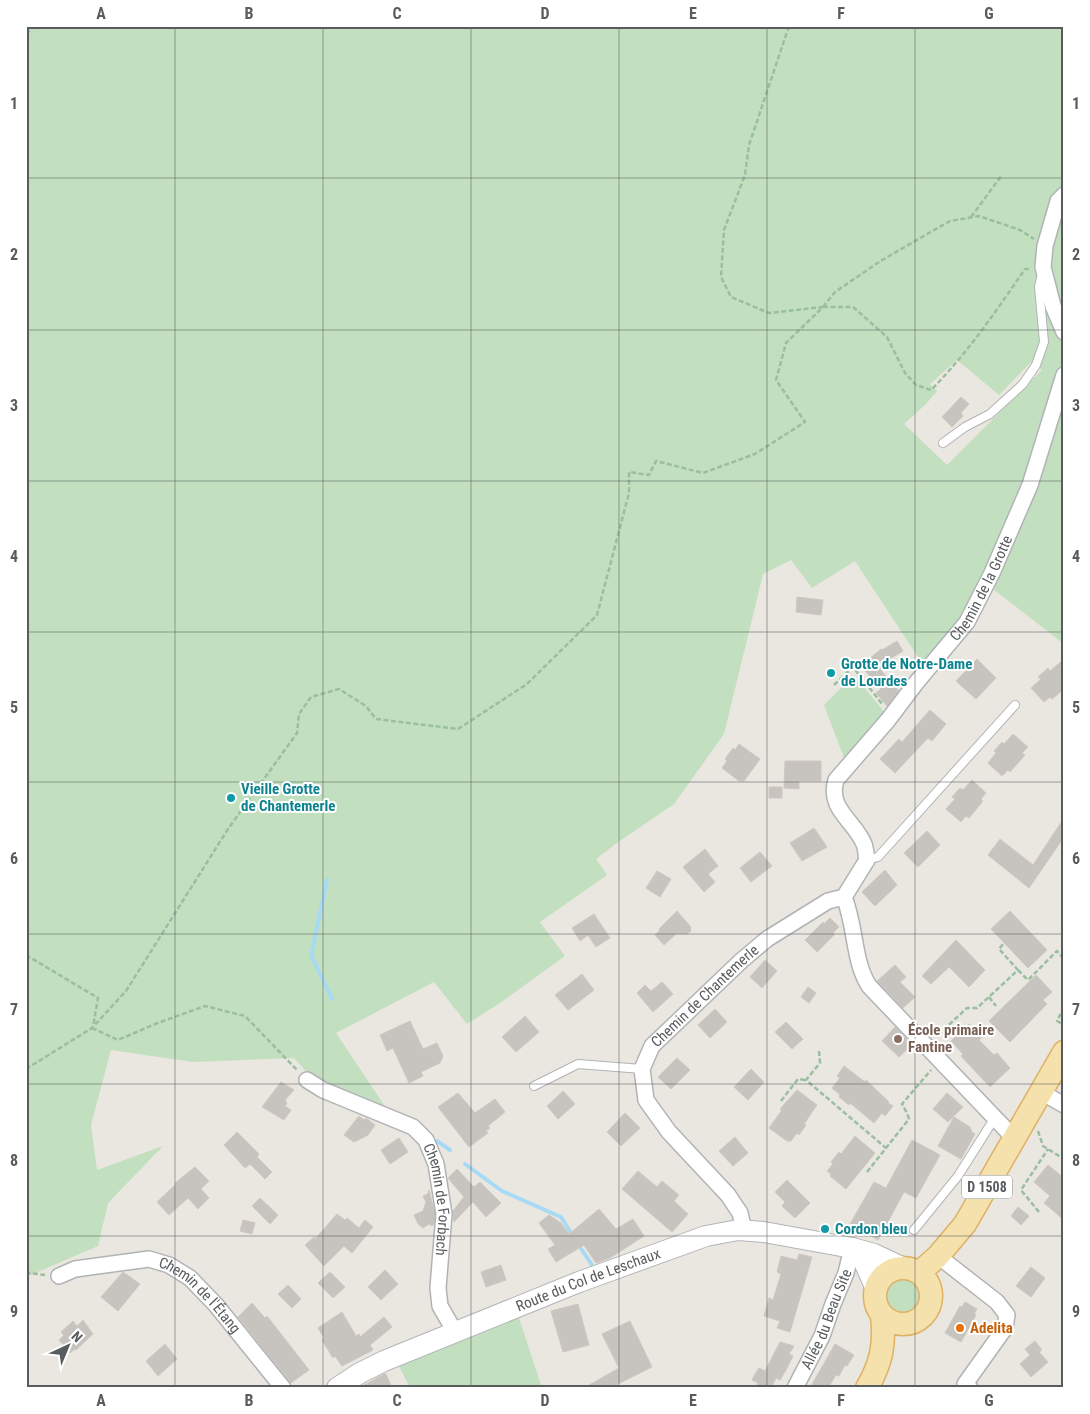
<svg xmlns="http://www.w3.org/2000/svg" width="1090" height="1414" font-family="'Roboto Condensed',sans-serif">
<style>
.green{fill:#c2dfbf;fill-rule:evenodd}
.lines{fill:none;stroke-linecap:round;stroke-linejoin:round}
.stream{stroke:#a7daf4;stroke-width:4}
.building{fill:#c7c3bf;stroke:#cec8c0}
.service-casing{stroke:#b1b3b6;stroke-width:10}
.minor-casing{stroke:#b1b3b6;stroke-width:18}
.secondary-casing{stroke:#b2b5b9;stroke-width:22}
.primary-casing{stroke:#dfb164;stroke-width:25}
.path{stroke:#9abfa0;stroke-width:2.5;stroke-dasharray:5 2.5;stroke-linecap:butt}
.service{stroke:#fff;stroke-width:8}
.minor{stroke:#fff;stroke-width:15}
.secondary{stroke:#fff;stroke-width:20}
.primary{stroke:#f4e1ab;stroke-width:22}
.grid{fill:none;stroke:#595c5f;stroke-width:1;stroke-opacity:0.55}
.culture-dot{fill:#0f9aa8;stroke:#fff;stroke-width:2}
.education-dot{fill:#8d6e63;stroke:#fff;stroke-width:2}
.food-dot{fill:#e8710a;stroke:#fff;stroke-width:2}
.labels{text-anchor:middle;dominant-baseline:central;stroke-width:4;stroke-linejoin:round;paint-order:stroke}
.shield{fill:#fff;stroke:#8b8d8f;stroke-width:1}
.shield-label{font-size:14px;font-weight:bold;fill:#595c5f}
.street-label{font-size:15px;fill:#595c5f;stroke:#fff}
.culture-label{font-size:15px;font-weight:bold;fill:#0d838f;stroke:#fff;text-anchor:start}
.education-label{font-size:15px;font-weight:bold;fill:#785e54;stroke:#fff;text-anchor:start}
.food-label{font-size:15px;font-weight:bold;fill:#c56008;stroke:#fff;text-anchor:start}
.neatline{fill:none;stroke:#595c5f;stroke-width:2}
.grid-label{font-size:16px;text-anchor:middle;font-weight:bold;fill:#595c5f}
</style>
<rect width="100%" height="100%" fill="#eae7e0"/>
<path class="green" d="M26,26H1064V644L993,589L922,663L855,561L812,588L791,560L763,574L724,734L674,804L614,845L596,859L607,875L540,922L565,956L500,1003L467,1024L434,982L336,1033L386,1108L325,1084L311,1077L294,1058L193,1062L111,1050L91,1125L97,1170L163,1146L108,1203L98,1246L26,1277ZM957,360L999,395L1031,362L1042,370L947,465L904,424L926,404L937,391L930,384Z
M854,675L886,714L846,763L824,705Z
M885 1297a18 18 0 1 1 36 0a18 18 0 1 1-36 0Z
M519,1318L542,1388H410L398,1364Z"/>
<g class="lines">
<path class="stream" d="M327,880L311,955L332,999
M437,1141L450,1150
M465,1164L502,1191L561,1217L573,1236
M578,1244L592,1265"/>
</g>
<path class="building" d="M961,397L969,404L961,413L963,416L952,427L942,417Z
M797,597L823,600L821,615L796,612Z
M897,641L903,651L883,663L885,665L880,669L899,691L887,706L876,693L881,689L861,666L881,649L882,650Z
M977,659L996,678L976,699L956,681Z
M1064,659V689L1052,699L1050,697L1044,702L1031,688L1041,679L1038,677L1048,668L1050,671Z
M930,710L946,724L932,741L928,738L895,773L880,759L899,739L902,742Z
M1013,734L1028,747L1022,753L1025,755L1010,772L1008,770L1002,776L988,763L996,753L994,751L1002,742L1004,744Z
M739,744L760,759L744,781H739L722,768L727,761L725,759L733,748L735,750Z
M785,761H821V781H799V789L784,788Z
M972,780L986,793L981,799L983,801L969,818L966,816L961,822L946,809L955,799L952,797L960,788L963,790Z
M769,787H782V798H769Z
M1064,818V837L1029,888L988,855L1000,839L1033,865Z
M814,828L827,847L802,861L790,843Z
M927,831L940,845L918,867L904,853Z
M705,849L718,866L708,874L715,882L704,892L683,867Z
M760,852L772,866L751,882L740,868Z
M885,870L897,885L875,906L862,892Z
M657,871L671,879L660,897L646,888Z
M677,911L690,926L691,931L687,934H676L664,945L655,935L660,930L659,929Z
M1010,911L1047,950L1028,968L991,929Z
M594,914L610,938L596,947L588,935L580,941L572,928Z
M830,918L839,927L833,933L835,934L817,952L805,940L823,922L824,924Z
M956,940L985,970L969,987L949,967L931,984L922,976Z
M765,960L777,971L762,988L750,977Z
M895,965L906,977L900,982L915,997L903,1008L877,981Z
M582,974L594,990L568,1010L555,995Z
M1036,975L1052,992L1043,1000L1047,1004L1010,1042L989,1021Z
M662,982L673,994L653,1012L637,993L645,985L651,991Z
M808,987L816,993L809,1003L801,997Z
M715,1009L727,1022L710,1038L698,1025Z
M525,1016L539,1032L516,1052L502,1037Z
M410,1021L423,1049L437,1043L443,1056L440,1063L421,1072L423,1076L409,1083L393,1048L387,1051L380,1035Z
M786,1022L803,1039L792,1049L775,1032Z
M969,1024L982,1037L979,1040L994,1055L997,1053L1010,1068L990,1087L961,1056L963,1054L951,1041Z
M895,1027L912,1045L899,1057L882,1041Z
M677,1058L690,1070L671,1089L658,1077Z
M844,1066L865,1082L866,1080L889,1102L888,1103L893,1106L885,1116L882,1113L874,1123L850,1103L849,1105L839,1097L840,1095L832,1088L840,1078L837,1076Z
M751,1069L764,1082L748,1100L734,1087Z
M281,1082L294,1090L285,1100L287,1103L285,1106L291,1110L284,1120L262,1107Z
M797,1090L817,1105L804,1124L806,1125L799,1135L797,1133L791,1141H787L769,1128L782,1110L780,1109Z
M563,1091L575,1104L558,1119L547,1106Z
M458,1093L475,1113L495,1099L505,1112L488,1126L490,1128L486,1131L488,1133L469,1147L438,1107Z
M947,1093L963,1107L948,1122L933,1109Z
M625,1113L640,1128L621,1146L607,1132Z
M359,1116L364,1120L366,1118L375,1125L368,1135L354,1142L344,1135Z
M954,1117L970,1127L972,1132L975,1134L961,1159L938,1146Z
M237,1132L259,1154L257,1157L272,1172L265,1179L250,1164L245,1168L224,1145Z
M855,1136L875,1153L846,1189L830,1176L831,1174L827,1171L833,1164L831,1162L839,1152L841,1154Z
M735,1137L748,1153L733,1166L719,1151Z
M399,1138L408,1152L390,1164L381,1150Z
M912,1140L940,1155L916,1198L904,1192L878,1240L850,1224L874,1182L886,1188Z
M1048,1165L1064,1178V1220L1044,1203L1050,1196L1034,1182Z
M195,1167L209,1181L201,1189L209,1198L198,1209L188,1198L169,1215L157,1202L176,1184L175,1183Z
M457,1169L474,1187L480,1182L501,1203L486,1217L473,1202L454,1222L453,1211L464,1197L448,1178Z
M638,1171L657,1187L662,1181L679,1195L674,1201L688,1214L672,1232L622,1189Z
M787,1180L810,1203L795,1218L782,1206L785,1202L775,1192Z
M429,1190L435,1214L434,1224L432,1226L429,1224L423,1228L418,1224L414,1215L423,1211L426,1202L423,1196L428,1194Z
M260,1198L278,1215L270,1224L252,1206Z
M1018,1207L1029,1216L1021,1225L1011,1216Z
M599,1209L616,1229L633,1219L644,1236L610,1258L596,1263L584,1245L556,1262L548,1249L555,1245L539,1223L549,1215L561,1223L569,1234Z
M337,1214L345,1220L347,1218L359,1228L365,1220L373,1227L352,1253L344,1246L324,1266L305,1245L314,1237L315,1239Z
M243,1220L255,1223L252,1234L240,1231Z
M799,1254L812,1257L790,1332L777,1328L780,1321L764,1316L769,1298L773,1300L781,1274L777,1272L781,1256L797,1260Z
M501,1265L506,1280L486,1287L481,1272Z
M1031,1267L1045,1278L1031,1297L1016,1286Z
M385,1270L398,1284L381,1300L368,1287Z
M123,1272L140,1284L118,1311L101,1297Z
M330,1272L345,1287L333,1298L318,1283Z
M288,1285L301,1299L292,1308L278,1294Z
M965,1302L977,1309L974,1314L976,1315L961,1342L945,1333L960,1306L962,1307Z
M252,1303L265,1318L267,1316L309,1370L291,1383L238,1317Z
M578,1304L589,1345L563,1352L551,1311Z
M342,1312L356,1336L359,1334L360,1337L384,1317L392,1327L370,1345L373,1350L342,1366L335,1356L333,1358L322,1340L324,1338L318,1328Z
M83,1320L93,1334L76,1350L75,1349L70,1353L59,1340L64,1335L61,1332L73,1321L77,1326Z
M630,1321L652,1367L610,1388H584L619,1368L602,1334Z
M1035,1341L1042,1350L1039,1352L1048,1362L1031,1377L1020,1364L1030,1355L1025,1349Z
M780,1342L794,1346L789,1354L793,1356L787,1368L780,1380L776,1378L771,1388H755L758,1383L752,1380L755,1374L759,1368L765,1371Z
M165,1344L177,1359L158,1376L146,1361Z
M835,1344L854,1355L847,1366L845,1365L839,1376L836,1375L828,1388H810Z
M384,1374H386L392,1388H359Z"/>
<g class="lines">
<defs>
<path id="service" d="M943,443L965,427L990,414L1023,384L1036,365L1044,342L1039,287L1042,274
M867,860L878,857L1015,705
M534,1086L578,1064L642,1069
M914,1230L958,1176L994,1119"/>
<g id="minor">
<path d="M1064,195L1058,201L1045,246L1043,267L1053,306L1064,332"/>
<path id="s1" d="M307,1080L323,1090L413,1127L426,1140L436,1164L444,1214L438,1288L440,1306L455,1332"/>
<path d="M1041,1092L1064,1105"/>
<path id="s2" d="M1015,1139L869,986C853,961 856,926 844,897L867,860C866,855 866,849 864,844C855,821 827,809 836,780L888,720L916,683L967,622L992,573L1030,485L1064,375"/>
<path id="s3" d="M744,1230L740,1213L728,1195L669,1132L646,1100L642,1069L652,1046L741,961L767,939L828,901L844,897"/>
<path d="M938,1256L997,1302L1007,1315L1005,1328L965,1384L970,1388"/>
<path id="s4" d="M59,1276L75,1269L149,1259L169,1265L190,1278L216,1305L283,1388"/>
<path id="s5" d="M795,1388L822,1336L833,1304L846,1273L852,1248"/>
</g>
<g id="secondary">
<path d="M852,1248L864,1262L876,1289"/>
<path id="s6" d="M337,1388L360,1373L384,1361L579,1282L706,1236L738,1230L764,1232L852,1248L874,1254L904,1268"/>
</g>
<path id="primary" d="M875 1296a28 28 0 1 1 56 0a28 28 0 1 1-56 0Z
M919,1273L938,1256L965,1224L1064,1052
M867,1388C882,1362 885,1344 882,1315"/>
</defs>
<use href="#service" class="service-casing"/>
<use href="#minor" class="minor-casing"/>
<use href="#secondary" class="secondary-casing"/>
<use href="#primary" class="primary-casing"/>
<path class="path" d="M26,34L34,26
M971,217L1002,175
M823,307H853L887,337L905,373L916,385L931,390C966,355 997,310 1025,269H1029
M823,307L835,292L882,260L950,221L979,216L1020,230L1034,239
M834,685L853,667L883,705
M26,955L98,998L93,1027
M1018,970L1028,980L1057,951L1064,959
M989,997L996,1006
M1064,1007L1057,1021L1064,1025
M92,1028L118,1040L155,1024L205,1006L245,1016L297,1070
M938,1035L967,1008H977L1018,970L999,949L1004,943
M819,1051L820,1063L806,1080L886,1148
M26,1069L92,1028L126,991L228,829L297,733L299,714L311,697L339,689L366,706L376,719L458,729L527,684L597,615L629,493V472L649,475L656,461L703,473L755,454L805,422L776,380L786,343L823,307L769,313L731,297L721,277L724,230L745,175L749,145L789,26
M781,1101L798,1079L806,1080
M1038,1131L1043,1146L1064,1159
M867,1172L909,1119L907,1113L902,1104L931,1070
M1039,1212L1021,1190L1048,1149
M26,1275L29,1273L45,1275"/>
<use href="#service" class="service"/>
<use href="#minor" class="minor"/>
<use href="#secondary" class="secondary"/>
<use href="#primary" class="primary"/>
</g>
<path class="grid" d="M175,26V1388M323,26V1388M471,26V1388M619,26V1388M767,26V1388M915,26V1388M26,178H1064M26,330H1064M26,481H1064M26,632H1064M26,782H1064M26,934H1064M26,1084H1064M26,1236H1064"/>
<g class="culture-dot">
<circle cx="831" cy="673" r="5"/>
<circle cx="231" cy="798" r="5"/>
<circle cx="825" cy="1229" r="5"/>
</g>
<circle class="education-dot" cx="898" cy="1039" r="5"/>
<circle class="food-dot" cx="960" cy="1328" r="5"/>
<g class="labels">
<rect class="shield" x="962" y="1175.5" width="50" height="23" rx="4"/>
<g class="shield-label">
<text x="987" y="1187">D 1508</text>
</g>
<g class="street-label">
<text stroke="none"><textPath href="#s2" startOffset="679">Chemin de la Grotte</textPath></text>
<text stroke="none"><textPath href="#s3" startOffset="294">Chemin de Chantemerle</textPath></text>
<text stroke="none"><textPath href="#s1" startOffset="196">Chemin de Forbach</textPath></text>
<text stroke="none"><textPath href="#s6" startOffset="274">Route du Col de Leschaux</textPath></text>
<text stroke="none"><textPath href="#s4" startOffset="156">Chemin de l'Étang</textPath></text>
<text stroke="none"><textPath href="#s5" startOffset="76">Allée du Beau Site</textPath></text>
</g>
<g class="culture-label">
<text x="841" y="664">Grotte de Notre-Dame<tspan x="841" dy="17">de Lourdes</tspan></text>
<text x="241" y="789">Vieille Grotte<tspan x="241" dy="17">de Chantemerle</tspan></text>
<text x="835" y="1229">Cordon bleu</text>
</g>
<g class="education-label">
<text x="908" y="1030">École primaire<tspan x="908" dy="17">Fantine</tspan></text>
</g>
<g class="food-label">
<text x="970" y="1328">Adelita</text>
</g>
</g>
<rect width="1090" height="1414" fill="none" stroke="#ffffff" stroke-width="55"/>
<g transform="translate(68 1346) rotate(44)" stroke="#ffffff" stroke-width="4" paint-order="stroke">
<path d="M0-4L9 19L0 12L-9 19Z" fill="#595c5f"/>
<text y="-8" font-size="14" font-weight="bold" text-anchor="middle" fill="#595c5f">N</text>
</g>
<rect x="28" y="28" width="1034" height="1358" class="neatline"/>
<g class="grid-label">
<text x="101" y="19">A</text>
<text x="249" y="19">B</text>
<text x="397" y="19">C</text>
<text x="545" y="19">D</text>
<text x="693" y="19">E</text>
<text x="841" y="19">F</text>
<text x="989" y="19">G</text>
<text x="14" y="109">1</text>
<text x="1076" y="109">1</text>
<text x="14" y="260">2</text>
<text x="1076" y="260">2</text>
<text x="14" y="411">3</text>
<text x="1076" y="411">3</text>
<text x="14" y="562">4</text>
<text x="1076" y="562">4</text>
<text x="14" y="713">5</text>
<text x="1076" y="713">5</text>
<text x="14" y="864">6</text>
<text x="1076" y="864">6</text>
<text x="14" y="1015">7</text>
<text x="1076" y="1015">7</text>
<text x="14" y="1166">8</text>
<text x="1076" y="1166">8</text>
<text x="14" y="1317">9</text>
<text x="1076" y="1317">9</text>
<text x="101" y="1406">A</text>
<text x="249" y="1406">B</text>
<text x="397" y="1406">C</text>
<text x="545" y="1406">D</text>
<text x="693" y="1406">E</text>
<text x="841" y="1406">F</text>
<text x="989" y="1406">G</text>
</g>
</svg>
